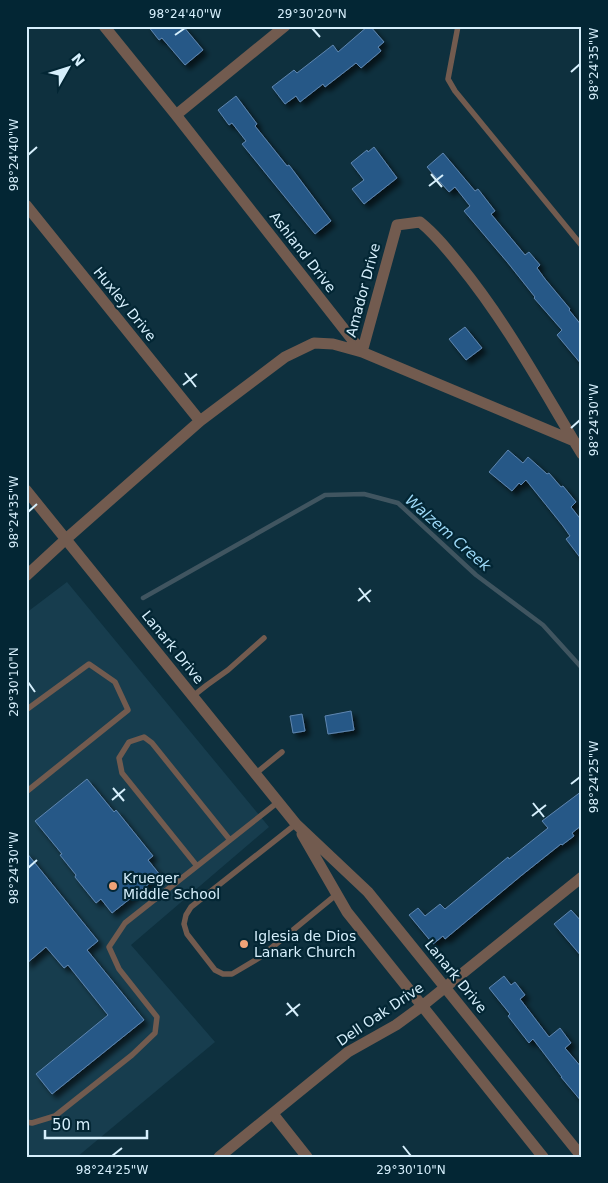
<svg xmlns="http://www.w3.org/2000/svg" width="608" height="1183" font-family="'DejaVu Sans',sans-serif">
<style>
.built{fill:#173d4e}
.lines{fill:none;stroke-linecap:round;stroke-linejoin:round}
.stream{stroke:#405560;stroke-width:4.5}
.building{fill:#285887;stroke:#5e86b0;filter:url(#shadow)}
.service{stroke:#725b4f;stroke-width:5.5}
.minor{stroke:#725b4f;stroke-width:11}
.ticks{fill:none;stroke:#d6effc;stroke-width:2}
.poi-dot{fill:#efa377;stroke:#032634;stroke-width:2}
.labels{text-anchor:middle;dominant-baseline:central;stroke-width:4.5;stroke-linejoin:round;paint-order:stroke}
.street-label{font-size:14px;fill:#d6effc;stroke:#032634}
.poi-label{font-size:14px;fill:#d6effc;stroke:#032634;text-anchor:start}
.water-label{font-size:15px;font-style:italic;fill:#9dd9f7;stroke:#032634}
.neatline{fill:none;stroke:#d6effc;stroke-width:2}
.ticks-label{font-size:12px;text-anchor:middle;fill:#d6effc}
</style>
<defs>
<filter id="shadow"><feDropShadow dx="4.5" dy="4.5" stdDeviation="2.5" flood-color="#0009"/></filter>
</defs>
<rect width="100%" height="100%" fill="#0e303e"/>
<path class="built" d="M67,582L269,827L131,945L215,1042L77,1157H26V613Z"/>
<g class="lines">
<path class="stream" d="M143,598L325,495L364,494L398,503L476,575L543,625L582,668"/>
</g>
<path class="building" d="M148,26H183L203,50L185,65L162,38L159,40Z
M368,26H370L384,42L378,47L381,51L361,68L356,63L325,87L323,84L300,102L296,96L285,104L272,87L294,70L297,73L333,45L338,52Z
M236,96L257,124L255,126L287,166L289,165L331,221L315,234L242,144L246,141L232,123L229,125L218,110Z
M374,147L397,178L364,204L352,189L364,180L351,163L367,150L368,152Z
M443,153L475,191L478,189L495,211L491,214L525,255L529,252L540,265L537,268L545,279L570,309L569,310L582,326V365L557,335L562,330L534,298L535,297L508,263L464,211L470,206L455,187L449,192L427,167Z
M465,327L482,348L466,360L449,339Z
M508,450L523,463L528,457L547,474L549,473L561,487L563,486L576,502L571,507L582,521V560L566,539L570,536L563,526L526,480L521,485L519,483L512,491L489,472Z
M351,711L354,730L328,734L325,716Z
M302,714L305,731L293,733L290,716Z
M87,779L114,812L116,810L153,856L148,860L160,875L112,913L101,899L96,903L75,877L76,875L60,855L62,854L35,821Z
M582,791V825L572,833L574,836L562,845L561,844L522,875L445,939L443,936L433,944L409,915L418,908L425,916L440,904L445,909L508,857L509,859L548,828L542,821Z
M26,852L98,941L87,950L144,1020L52,1094L36,1074L108,1015L68,965L64,968L46,947L26,964Z
M571,910L582,922V957L554,924Z
M504,976L511,985L515,982L525,995L520,999L549,1037L560,1028L571,1043L565,1048L582,1068V1102L561,1077H562L533,1039L529,1043L508,1016L510,1014L489,988Z"/>
<g class="lines">
<path class="service" d="M458,26L448,79L455,91L582,246
M193,696L207,685L228,670L264,638
M26,710L89,664L115,682L128,710L26,792
M255,774L282,752
M296,824L191,907L186,915L184,924L187,934L215,970L223,974H232L259,958L337,894
M197,866L122,773L119,758L129,742L144,737L152,743L230,840
M26,1122L32,1123L55,1116L132,1055L155,1033L157,1017L119,969L109,947L125,923L278,802"/>
<path class="minor" d="M104,26L176,115L362,352
M176,115L285,26
M26,205L200,421
M362,352L397,225L420,222C435,234 447,249 459,264C504,319 538,381 574,441
M26,490L296,824L368,892L582,1157
M26,576L66,539L200,421L285,357L314,343L333,344L362,352L574,441L582,454
M302,834L347,912L543,1157
M273,1114L307,1157
M219,1157L348,1052L396,1025L422,1006L582,877"/>
</g>
<path class="ticks" d="M312,28L320,37M175,35L185,28M571,72L580,64M28,155L37,147M431,174L442,187M429,186L443,175M185,373L196,387M183,385L197,374M571,428L580,420M28,512L37,504M359,588L370,602M358,601L371,590M28,682L35,692M571,784L580,777M113,788L124,801M112,800L125,789M533,803L544,817M532,816L546,805M28,868L37,860M287,1003L298,1016M286,1015L300,1004M403,1146L411,1156M112,1156L122,1148"/>
<g class="poi-dot">
<circle cx="113" cy="886" r="5"/>
<circle cx="244" cy="944" r="5"/>
</g>
<g class="labels">
<g class="street-label">
<text transform="translate(303 252) rotate(52)">Ashland Drive</text>
<text transform="translate(363 290) rotate(-75)">Amador Drive</text>
<text transform="translate(125 304) rotate(51)">Huxley Drive</text>
<text transform="translate(173 647) rotate(51)">Lanark Drive</text>
<text transform="translate(456 976) rotate(51)">Lanark Drive</text>
<text transform="translate(380 1014) rotate(-34)">Dell Oak Drive</text>
</g>
<g class="poi-label">
<text x="123" y="878">Krueger<tspan x="123" dy="16">Middle School</tspan></text>
<text x="254" y="936">Iglesia de Dios<tspan x="254" dy="16">Lanark Church</tspan></text>
</g>
<g class="water-label">
<text transform="translate(448 533) rotate(41)">Walzem Creek</text>
</g>
</g>
<rect width="608" height="1183" fill="none" stroke="#032634" stroke-width="55"/>
<g transform="translate(68 68) rotate(51)" stroke="#032634" stroke-width="4" paint-order="stroke">
<path d="M0-4L9 19L0 12L-9 19Z" fill="#d6effc"/>
<text y="-8" font-size="14" font-weight="bold" text-anchor="middle" fill="#d6effc">N</text>
</g>
<path d="M45 1130v8h102v-8" fill="none" stroke="#d6effc" stroke-width="2.5"/>
<text x="52" y="1130" font-size="15" fill="#d6effc" stroke="#032634" stroke-width="4" paint-order="stroke">50 m</text>
<rect x="28" y="28" width="552" height="1128" class="neatline"/>
<g class="ticks-label">
<text x="185" y="18">98°24'40"W</text>
<text x="312" y="18">29°30'20"N</text>
<text transform="translate(594 64) rotate(-90)" y="4">98°24'35"W</text>
<text transform="translate(14 155) rotate(-90)" y="4">98°24'40"W</text>
<text transform="translate(594 420) rotate(-90)" y="4">98°24'30"W</text>
<text transform="translate(14 512) rotate(-90)" y="4">98°24'35"W</text>
<text transform="translate(14 682) rotate(-90)" y="4">29°30'10"N</text>
<text transform="translate(594 777) rotate(-90)" y="4">98°24'25"W</text>
<text transform="translate(14 868) rotate(-90)" y="4">98°24'30"W</text>
<text x="112" y="1174">98°24'25"W</text>
<text x="411" y="1174">29°30'10"N</text>
</g>
</svg>
